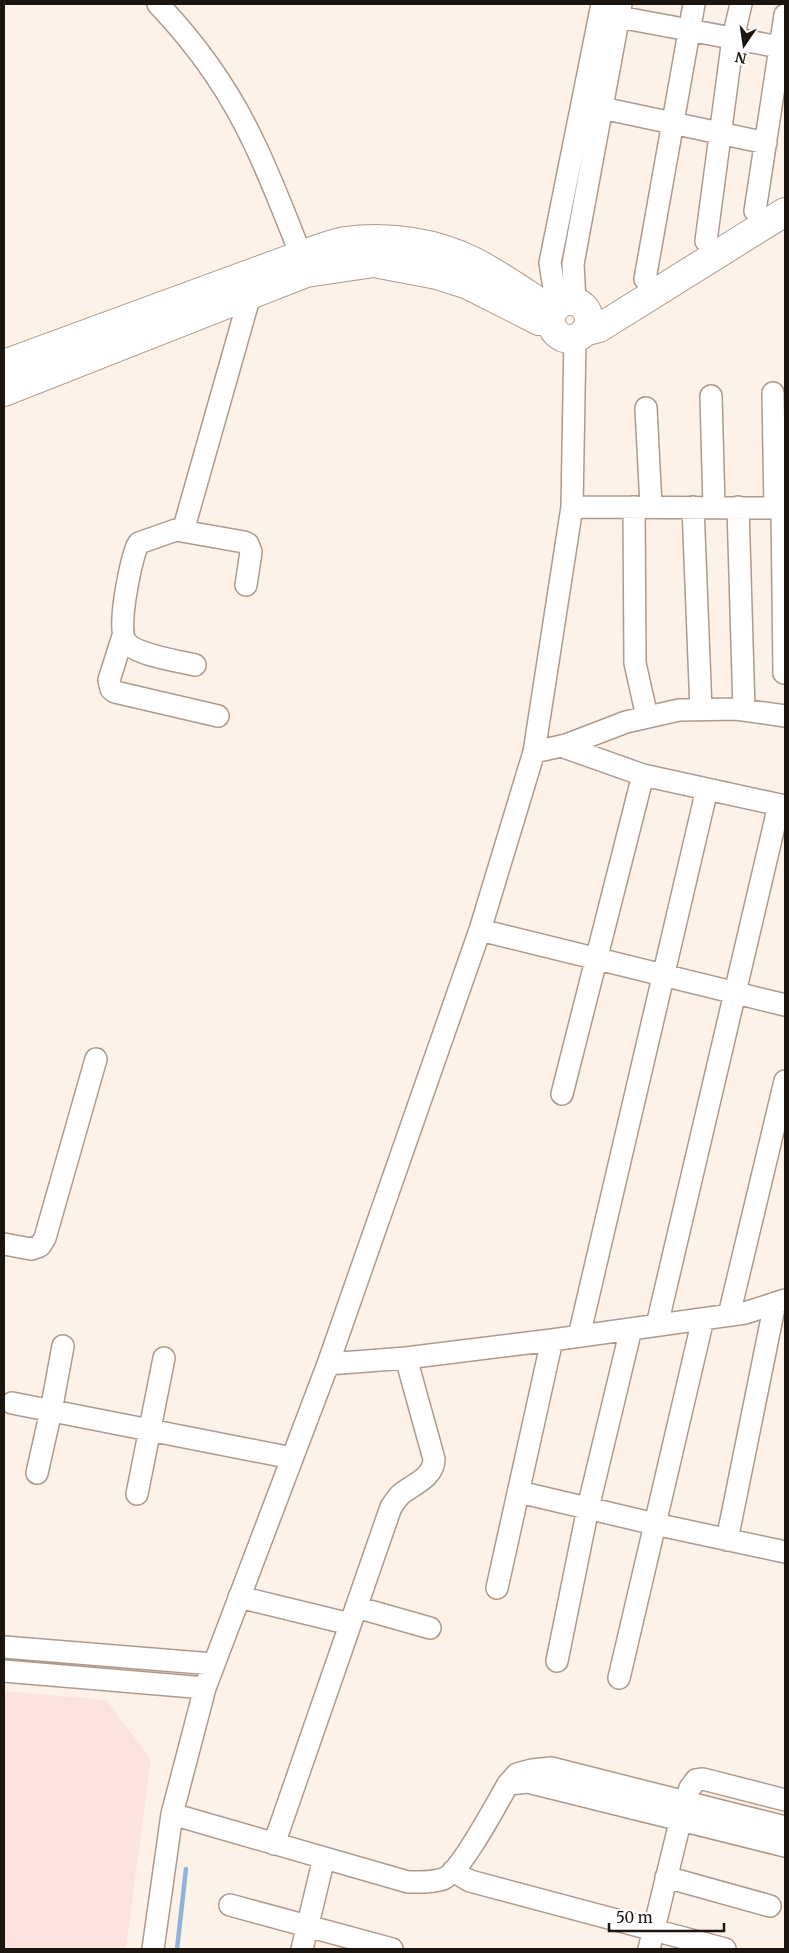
<svg xmlns="http://www.w3.org/2000/svg" width="789" height="1953" font-family="Merriweather,serif">
<style>
.industrial{fill:#fde3de}
.lines{fill:none;stroke-linecap:round;stroke-linejoin:round}
.stream{stroke:#8db4dc;stroke-width:4.5}
.minor-casing{stroke:#ae9a8c;stroke-width:24}
.major-casing{stroke:#ae9a8c;stroke-width:30}
.minor{stroke:#fff;stroke-width:21}
.major{stroke:#fff;stroke-width:28}
</style>
<rect width="100%" height="100%" fill="#fef1e8"/>
<path class="industrial" d="M4,1691L106,1700L151,1759L126,1949H4Z"/>
<g class="lines">
<path class="stream" d="M177,1949L186,1869"/>
<defs>
<path id="minor" d="M158,4C197,45 231,93 255,145C272,180 286,218 301,255
M619,17L785,48
M602,108L766,143
M755,211L785,15
M706,241L733,38L741,4
M645,279L694,4
M575,302L573,264L621,4
M557,307L550,263L602,4
M773,393L775,508
M711,396L714,507
M646,408L651,507
M572,507L785,508
M634,507L635,663L647,717
M693,507L701,710
M738,507L744,710
M782,508L784,673
M183,531L250,295
M123,636L109,680L111,689L115,692L218,716
M195,665C178,661 136,655 126,642C116,629 131,562 137,546L139,543L176,530L244,542L248,544L251,552L246,585
M561,746L643,775L785,806
M534,752L566,745L626,722L679,710L736,709L785,716
M480,930L785,1005
M562,1094L643,775
M4,1244L31,1249L40,1246L45,1238L96,1059
M729,1315L785,1081
M657,1325L779,805
M579,1336L707,789
M328,1364L406,1358L552,1340L745,1313L785,1300
M12,1403L292,1458
M37,1473L51,1411L63,1346
M519,1492L655,1524L785,1552
M137,1494L164,1358
M727,1540L775,1303
M497,1588L552,1340
M239,1597L350,1624
M356,1607L430,1628
M4,1647L213,1664
M557,1661L588,1508L631,1329
M4,1671L205,1688
M619,1678L703,1319
M509,1784L528,1782L548,1787L785,1846
M172,1814L408,1882C419,1882 431,1883 443,1879C460,1873 497,1803 508,1784L517,1774L532,1770L551,1768L785,1827
M274,1844L391,1507C394,1503 397,1498 401,1494C414,1484 434,1477 434,1459L406,1358
M453,1871L470,1881L725,1949
M666,1877L770,1906
M230,1905L392,1949
M153,1949L172,1814L205,1688L328,1364L480,930L534,752L572,507L575,338
M302,1949L324,1858
M649,1949L685,1802L690,1788L696,1780L703,1779L785,1800"/>
<path id="major" d="M551 320a19 19 0 1 1 38 0a19 19 0 1 1-38 0Z
M584,332L599,328L785,212
M4,364L301,255C315,250 330,244 345,241C387,235 437,242 475,262C502,276 528,295 553,311
M4,392L306,273L374,263L437,275L468,285L539,321"/>
</defs>
<use href="#minor" class="minor-casing"/>
<use href="#major" class="major-casing"/>
<use href="#minor" class="minor"/>
<use href="#major" class="major"/>
</g>
<rect width="789" height="1953" fill="none" stroke="#1b140f" stroke-width="10"/>
<g transform="translate(744 45) rotate(193)" stroke="#ffffff" stroke-width="4" paint-order="stroke">
<path d="M0-4L9 19L0 12L-9 19Z" fill="#1b140f"/>
<text y="-8" font-size="14" font-weight="bold" text-anchor="middle" fill="#1b140f">N</text>
</g>
<path d="M609 1923v8h115v-8" fill="none" stroke="#1b140f" stroke-width="2.5"/>
<text x="616" y="1923" font-size="15" fill="#1b140f" stroke="#ffffff" stroke-width="4" paint-order="stroke">50 m</text>
</svg>
